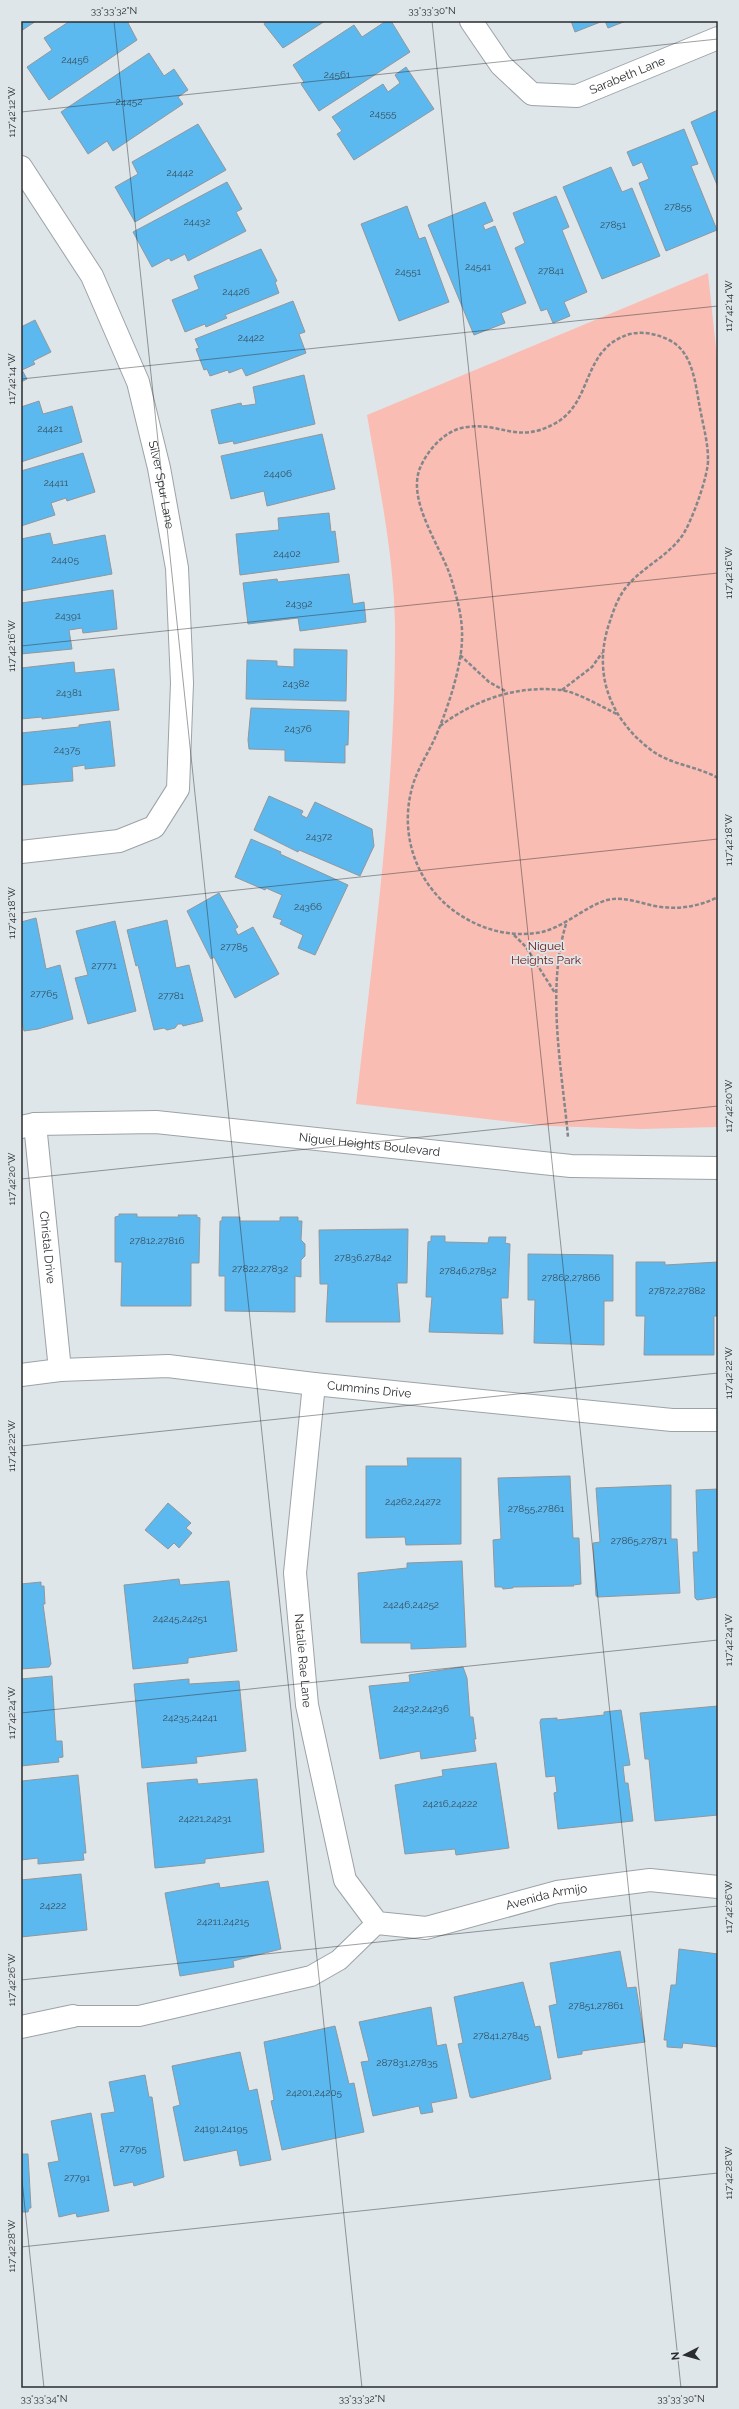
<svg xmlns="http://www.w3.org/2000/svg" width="739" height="2409" font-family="Raleway,sans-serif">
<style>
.green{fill:#fabdb3}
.building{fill:#5cb9ef;stroke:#91979b}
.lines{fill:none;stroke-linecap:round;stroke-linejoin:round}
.service-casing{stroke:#9ca3a7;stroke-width:22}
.minor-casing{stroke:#9ca3a7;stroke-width:24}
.path{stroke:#83878a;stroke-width:2.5;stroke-dasharray:4 2;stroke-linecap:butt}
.service{stroke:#fff;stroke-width:20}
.minor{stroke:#fff;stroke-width:22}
.ticks{fill:none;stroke:#2a2d2f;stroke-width:1;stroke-opacity:0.45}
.labels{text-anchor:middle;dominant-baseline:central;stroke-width:3.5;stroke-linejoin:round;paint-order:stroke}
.number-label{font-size:10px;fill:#36505f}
.street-label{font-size:12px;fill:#2a2d2f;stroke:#dfe6ea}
.park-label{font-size:12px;fill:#69160f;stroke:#dfe6ea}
.neatline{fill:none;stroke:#2a2d2f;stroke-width:1.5}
.ticks-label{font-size:10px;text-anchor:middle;fill:#2a2d2f}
</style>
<rect width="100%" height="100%" fill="#dfe6ea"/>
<path class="green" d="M708,273L718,367V1127L641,1129L547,1126L356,1104C374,945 396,786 395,626C394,555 379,485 367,415Z"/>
<path class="building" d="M21,21H36L21,31Z
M70,21H127L137,40L49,100L27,67L52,50L44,38Z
M266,21H325L283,48L264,24Z
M386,21H391L410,52L319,111L301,84L304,82L293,65L354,25L362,37Z
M571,21H603L575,32Z
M605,21H626L608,28Z
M149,53L164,76L174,69L188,90L178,97L183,104L113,151L107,141L88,154L61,112Z
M406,67L434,109L354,160L337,134L342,131L332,117L383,84L388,92L400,83L395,75Z
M718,110V187L691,122Z
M198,124L226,170L135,222L115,187L138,174L132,162Z
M684,129L698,164L691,166L717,230L666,251L639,183L649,179L642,162L633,166L627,152Z
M611,167L622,192L632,188L660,256L602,279L563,187Z
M227,182L242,209L236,212L246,231L188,261L185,254L171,261L169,258L152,267L133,232Z
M556,196L569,227L562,230L587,292L564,302L570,316L553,323L547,309L541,311L515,248L525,243L513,213Z
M485,202L493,221L483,225L485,230L495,226L526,303L501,313L505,323L474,335L428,225Z
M407,206L419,239L425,237L449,302L399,321L361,224Z
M261,249L277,281L275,282L279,293L225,315L227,318L206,327L205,324L185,332L172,300L199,289L194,276Z
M293,301L305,332L299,334L306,353L246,376L242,368L229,373L228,370L210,376L207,369L204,370L196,349L199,348L195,339Z
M35,320L51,352L33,361L35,364L22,370L27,379L21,382V327Z
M304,375L315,424L234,444L233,441L219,444L211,410L241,403L242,406L256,404L253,387Z
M39,401L43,414L72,406L82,442L21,462V407Z
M322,434L335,489L267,506L264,491L231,499L221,456Z
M83,453L95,492L67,501L66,498L51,503L55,515L21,526V471Z
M329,513L331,532L335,531L339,562L240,575L236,534L279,530L278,518Z
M50,533L53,545L105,535L112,574L21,591V539Z
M349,574L353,604L364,602L366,622L300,631L298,618L248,624L243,583L277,579L278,582Z
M113,590L117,629L83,633L82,628L69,630L72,649L21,654V603Z
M294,649L347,650L346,701L246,699L247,660L277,661V666L294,667Z
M74,662L75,673L114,669L119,710L42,719V717L21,719V668Z
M251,708L349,711L348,745H345V763L285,761V750L249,749L248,740Z
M110,721L115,766L85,769V765L72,767L73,781L22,785L21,733L79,727V725Z
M269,796L303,811L301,815L307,818L315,802L372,829L374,846L360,876L299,850L298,852L254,830Z
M251,839L281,852L280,854L348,885L315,955L298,948L303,935L280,924L282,920L273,917L282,895L266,888L265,890L235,877Z
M219,893L238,927L235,929L238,935L253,927L279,974L235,998L214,957L211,959L187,911Z
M36,918L46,969L60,965L73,1019L38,1029L24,1031L21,1018V922Z
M167,920L176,968L189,965L203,1021L183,1026L182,1024H178L175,1028L167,1030L164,1028L154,1030L138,965L136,966L127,930Z
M115,921L136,1011L88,1024L75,978L88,975L76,931Z
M119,1214H137V1217H179L178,1215H197V1217L200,1218L199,1263H191V1306H121L122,1262H115V1217L119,1216Z
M222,1217H240V1221H280V1217H298V1221H302L301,1240L305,1244V1256L301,1260V1277L295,1276V1312L225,1311V1276H219L220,1221H222Z
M408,1229L407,1283H397L400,1322H326L328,1284H320L319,1230Z
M431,1236H445V1242L488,1243L489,1237H506L505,1243L510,1244L508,1298H501L503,1334L429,1332L432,1297H426L428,1242L431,1241Z
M528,1254L613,1255V1301H604V1345L534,1343L535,1300H528Z
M636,1262H665V1265L718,1262V1316H714V1355H644L645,1316H636Z
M407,1458H461V1544L406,1545L405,1537L366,1538V1466H408Z
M570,1476L573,1538H579L581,1584L573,1585L574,1586L513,1587V1588L503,1589L502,1587H495L493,1540L501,1539L498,1478Z
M671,1485V1539H677L680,1593L598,1597L596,1596L593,1543L600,1542L596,1488Z
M718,1489V1597L697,1600L695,1598L693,1552H698L696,1490Z
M168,1503L191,1523L186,1528L192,1533L179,1548L174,1543L168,1549L145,1530Z
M462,1561L466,1647L411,1649V1643H361L358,1573L407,1568V1563Z
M179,1579L180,1585L229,1581L237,1651L188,1658V1663L133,1669L124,1585Z
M41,1582V1586H44L45,1604H43L51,1664L49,1667L21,1669V1584Z
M463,1667L467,1678L470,1717H473L476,1739H474L476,1751L421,1759L420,1751L380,1759L369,1686L410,1682L409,1675Z
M52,1676L56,1741H62L63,1757L58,1758L59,1762L21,1766V1679Z
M189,1679V1684L239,1681L246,1751L196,1757L197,1763L142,1768L134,1684Z
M718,1706V1815L655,1821L649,1759H645L640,1713Z
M621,1710L630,1765L623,1766L625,1783H628L633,1821L558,1829L554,1793L557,1792L555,1776L546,1777L540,1722L541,1719L557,1718V1720L604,1715V1712Z
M496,1763L509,1848L456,1855L455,1849L405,1854L395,1785L443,1776L442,1770Z
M78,1775L86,1853H83L84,1860L38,1864V1858L21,1860L22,1781Z
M197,1779L198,1784L257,1779L264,1852L205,1859V1863L155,1868L147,1783Z
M81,1874L87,1930L21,1937V1880Z
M268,1881L281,1949L233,1961L234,1967L180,1976L165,1893L219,1883L220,1888Z
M679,1949L718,1954V2047L683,2043L682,2048L667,2047V2040H664L671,1985H676Z
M620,1951L627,1988L636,1987L645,2042L582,2051V2054L558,2058L549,2006L557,2004L550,1963Z
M523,1982L535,2027L540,2026L551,2079L472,2098L470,2097L458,2044L463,2043L454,1997Z
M431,2007L437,2046L446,2044L457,2098L431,2103L433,2112L421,2114L419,2106L373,2116L361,2062L369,2061L359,2022Z
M335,2026L349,2084L354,2083L364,2132L282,2150L271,2101L274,2100L264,2042Z
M240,2052L249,2091L257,2089L271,2160L240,2166L237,2150L184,2161L173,2107L180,2105L172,2066Z
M145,2075L149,2097H152L164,2177L134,2186L133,2182L114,2186L101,2114L115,2112L109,2082Z
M91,2113L109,2211L77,2217L76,2213L59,2217L48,2163L59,2161L51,2121Z
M21,2154H28L31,2208H29L28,2212H21Z"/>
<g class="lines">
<defs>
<path id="service" d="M73,2016H139L311,1976L339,1960L377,1923"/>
<g id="minor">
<path id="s1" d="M471,21L501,65L532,94L577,96L718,38"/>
<path id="s2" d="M21,167L92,276L138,382L159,468L177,568L182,683L178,789L154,827L119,841L21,852"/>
<path id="s3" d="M35,1124L60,1370"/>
<path id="s4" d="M21,1127L35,1124L156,1122L571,1166L718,1168"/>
<path id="s5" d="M21,1375L60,1370L168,1366L314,1384L672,1420H718"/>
<path id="s6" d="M314,1384L295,1573L307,1705L345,1880L377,1923L426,1928L557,1892L650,1880L718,1887"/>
<path d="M21,2027L73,2016"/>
</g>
</defs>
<use href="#service" class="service-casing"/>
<use href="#minor" class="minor-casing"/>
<path class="path" d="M460,655L489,682L507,692
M562,690L592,667L602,653
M440,726C475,700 516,685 561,690C577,692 602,707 617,714
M718,778C697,766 671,765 651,750C609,718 592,672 610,621C614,609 619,595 628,585C643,567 668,556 682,536C691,524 709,474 708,459C708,441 702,421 699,403C695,381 692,351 669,340C657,334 643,331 630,334C580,349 595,402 554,424C517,444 500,422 467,427C446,429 428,449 420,468C407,500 439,544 450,575C456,594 463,618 462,638C462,667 446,714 434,740C426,757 415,773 411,792C400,838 418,886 457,913C482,930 511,938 542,932C566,926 584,907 607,900C624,896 639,903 655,906C677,910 698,907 718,897
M566,924C546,990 562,1070 568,1137
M514,935L526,947L555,993"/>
<use href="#service" class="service"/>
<use href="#minor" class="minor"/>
</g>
<path class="ticks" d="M114,21L362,2388M432,21L681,2388M21,112L718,39M21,379L718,306M21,646L718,573M21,913L718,839M21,1179L718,1106M21,1446L718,1373M21,1713L718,1640M21,1980L718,1906M21,2171L44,2388M21,2247L718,2173"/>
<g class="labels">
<g class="number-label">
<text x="75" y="59">24456</text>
<text x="337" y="74">24561</text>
<text x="129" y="101">24452</text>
<text x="383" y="113">24555</text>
<text x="180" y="172">24442</text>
<text x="678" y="206">27855</text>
<text x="197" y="221">24432</text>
<text x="613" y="224">27851</text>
<text x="478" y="266">24541</text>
<text x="551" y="270">27841</text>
<text x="408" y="271">24551</text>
<text x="236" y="291">24426</text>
<text x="251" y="337">24422</text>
<text x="50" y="428">24421</text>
<text x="278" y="473">24406</text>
<text x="56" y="482">24411</text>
<text x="287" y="553">24402</text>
<text x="65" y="559">24405</text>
<text x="299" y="603">24392</text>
<text x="68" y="615">24391</text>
<text x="296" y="683">24382</text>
<text x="69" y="692">24381</text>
<text x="298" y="728">24376</text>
<text x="67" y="749">24375</text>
<text x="319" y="836">24372</text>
<text x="308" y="906">24366</text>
<text x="234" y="946">27785</text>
<text x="104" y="965">27771</text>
<text x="44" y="993">27765</text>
<text x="171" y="995">27781</text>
<text x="157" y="1240">27812,27816</text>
<text x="363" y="1257">27836,27842</text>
<text x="260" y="1268">27822,27832</text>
<text x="468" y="1270">27846,27852</text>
<text x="571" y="1277">27862,27866</text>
<text x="677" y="1290">27872,27882</text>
<text x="413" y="1501">24262,24272</text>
<text x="536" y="1508">27855,27861</text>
<text x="639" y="1540">27865,27871</text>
<text x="411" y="1604">24246,24252</text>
<text x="180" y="1618">24245,24251</text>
<text x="421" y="1708">24232,24236</text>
<text x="190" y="1717">24235,24241</text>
<text x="450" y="1803">24216,24222</text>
<text x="205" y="1818">24221,24231</text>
<text x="53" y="1905">24222</text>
<text x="223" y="1921">24211,24215</text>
<text x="596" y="2005">27851,27861</text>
<text x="501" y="2035">27841,27845</text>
<text x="407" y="2062">287831,27835</text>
<text x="314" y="2092">24201,24205</text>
<text x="221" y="2128">24191,24195</text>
<text x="133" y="2148">27795</text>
<text x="77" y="2177">27791</text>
</g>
<g class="street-label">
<text stroke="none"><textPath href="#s1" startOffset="195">Sarabeth Lane</textPath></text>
<text stroke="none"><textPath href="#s2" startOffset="351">Silver Spur Lane</textPath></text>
<text stroke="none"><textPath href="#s4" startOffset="350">Niguel Heights Boulevard</textPath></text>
<text stroke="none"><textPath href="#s3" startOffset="124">Christal Drive</textPath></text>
<text stroke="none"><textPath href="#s5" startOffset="350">Cummins Drive</textPath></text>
<text stroke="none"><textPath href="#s6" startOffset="278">Natalie Rae Lane</textPath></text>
<text stroke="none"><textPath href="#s6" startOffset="729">Avenida Armijo</textPath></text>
</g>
<g class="park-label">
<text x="546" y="946">Niguel<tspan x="546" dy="14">Heights Park</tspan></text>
</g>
</g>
<rect width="739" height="2409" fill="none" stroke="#dfe6ea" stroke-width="44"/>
<g transform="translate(685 2355) rotate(264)" stroke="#dfe6ea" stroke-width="3" paint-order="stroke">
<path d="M0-3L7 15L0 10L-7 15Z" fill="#2a2d2f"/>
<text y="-6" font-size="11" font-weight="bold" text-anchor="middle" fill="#2a2d2f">N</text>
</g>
<rect x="22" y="22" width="695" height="2365" class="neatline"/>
<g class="ticks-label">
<text x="114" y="14">33°33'32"N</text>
<text x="432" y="14">33°33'30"N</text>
<text transform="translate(11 112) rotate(-90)" y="4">117°42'12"W</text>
<text transform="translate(728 306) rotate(-90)" y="4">117°42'14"W</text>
<text transform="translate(11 379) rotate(-90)" y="4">117°42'14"W</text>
<text transform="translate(728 573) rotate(-90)" y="4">117°42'16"W</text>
<text transform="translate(11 646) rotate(-90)" y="4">117°42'16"W</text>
<text transform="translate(728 840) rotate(-90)" y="4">117°42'18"W</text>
<text transform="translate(11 913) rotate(-90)" y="4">117°42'18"W</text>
<text transform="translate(728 1106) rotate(-90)" y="4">117°42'20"W</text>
<text transform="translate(11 1179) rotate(-90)" y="4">117°42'20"W</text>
<text transform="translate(728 1373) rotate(-90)" y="4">117°42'22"W</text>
<text transform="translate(11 1446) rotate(-90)" y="4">117°42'22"W</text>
<text transform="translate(728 1640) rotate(-90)" y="4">117°42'24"W</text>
<text transform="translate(11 1713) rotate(-90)" y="4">117°42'24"W</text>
<text transform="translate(728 1907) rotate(-90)" y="4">117°42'26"W</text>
<text transform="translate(11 1980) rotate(-90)" y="4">117°42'26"W</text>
<text transform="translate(728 2173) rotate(-90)" y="4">117°42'28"W</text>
<text transform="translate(11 2246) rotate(-90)" y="4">117°42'28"W</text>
<text x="44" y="2402">33°33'34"N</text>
<text x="362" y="2402">33°33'32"N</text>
<text x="681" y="2402">33°33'30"N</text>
</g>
</svg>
